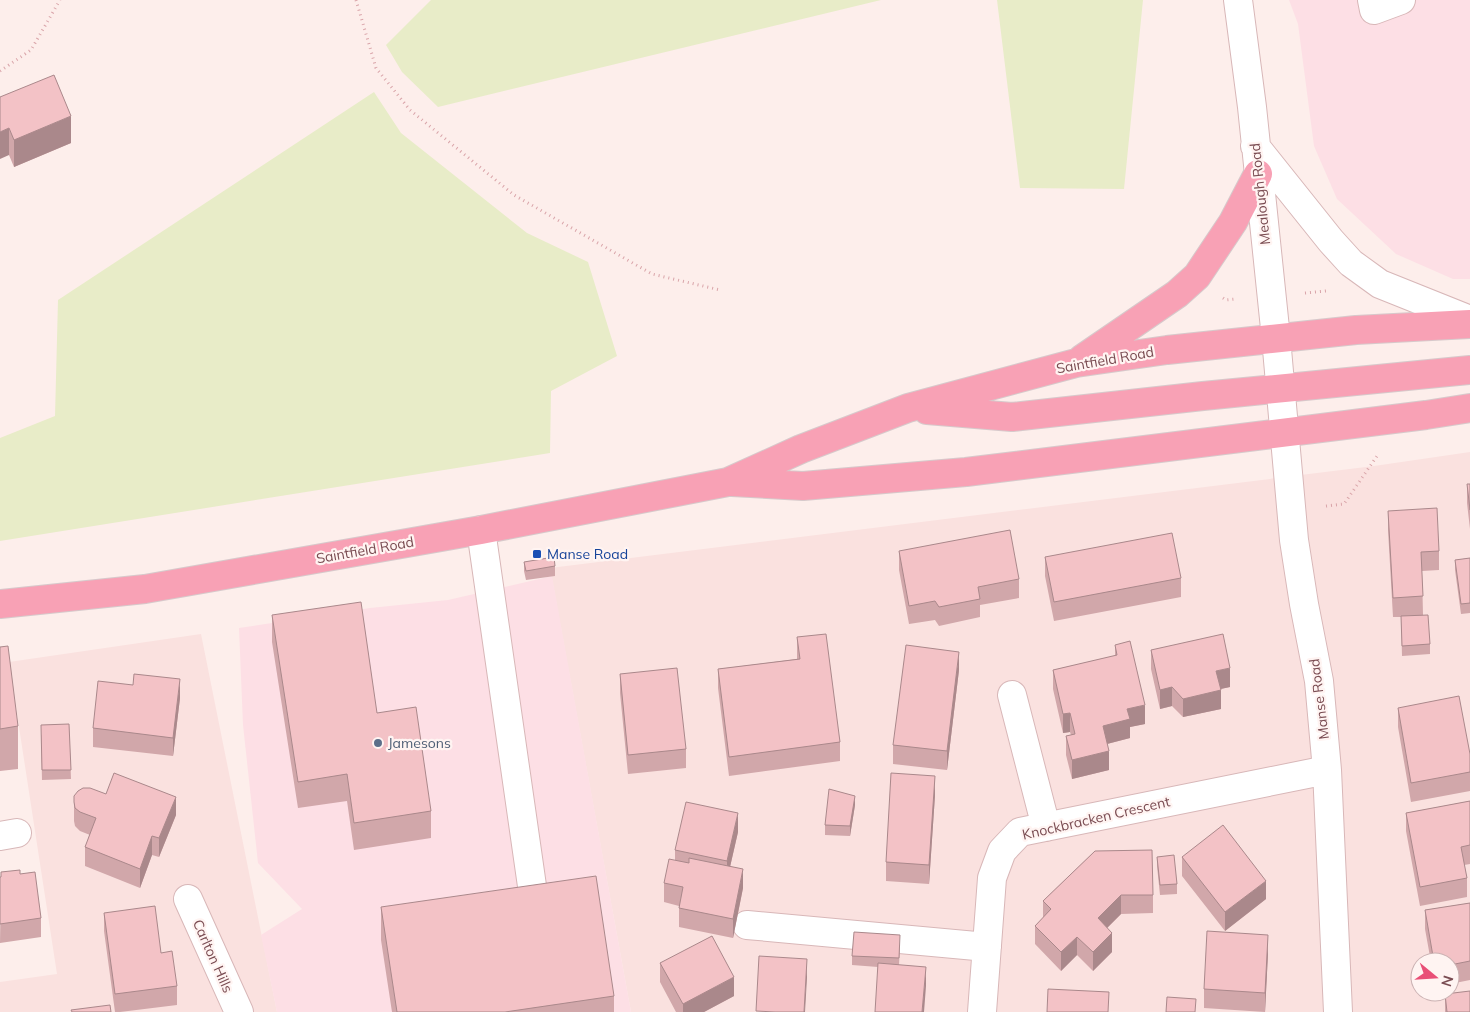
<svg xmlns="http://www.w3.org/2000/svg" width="1470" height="1012" font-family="Mulish,sans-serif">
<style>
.residential{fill:#fae1df;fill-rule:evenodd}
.commercial{fill:#fddfe5}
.green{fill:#e8ecc8}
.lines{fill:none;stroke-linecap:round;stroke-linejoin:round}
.minor-casing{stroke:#d8b7b8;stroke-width:30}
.highway-casing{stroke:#d7c9cb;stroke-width:30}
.path{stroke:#d9a4a9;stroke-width:3;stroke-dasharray:1 4;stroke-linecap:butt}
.minor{stroke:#fff;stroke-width:28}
.highway{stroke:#f8a1b5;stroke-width:28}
.wall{fill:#d1a7aa}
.shaded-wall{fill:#aa888b}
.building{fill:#f3c2c6;stroke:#aa888b}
.transit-dot{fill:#1a4fb4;stroke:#fff4f2;stroke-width:2}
.service-dot{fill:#5c6f8a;stroke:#fff4f2;stroke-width:2}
.labels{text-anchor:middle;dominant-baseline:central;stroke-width:4.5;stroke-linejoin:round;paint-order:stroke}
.street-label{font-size:14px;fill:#7a4c52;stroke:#fff4f2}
.transit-label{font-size:14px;fill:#164399;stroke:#fff4f2;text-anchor:start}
.service-label{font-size:14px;fill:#4e5e75;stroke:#fff4f2;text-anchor:start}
</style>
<rect width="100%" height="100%" fill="#fdeeeb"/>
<path class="residential" d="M1470,452V1012H631L550,568L1374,466ZM1420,962H1450V992H1420Z
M201,634L277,1012H0V982L57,974L9,662Z"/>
<path class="commercial" d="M1289,0H1470V279H1453L1396,254L1337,199L1314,146L1298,24Z
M552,576L631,1012H277L261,935L302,909L258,863L243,725L239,628L370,608L448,600Z"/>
<path class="green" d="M431,0H881L438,107L402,72L386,45Z
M997,0H1143L1124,189L1020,188Z
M374,92L401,133L527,233L588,262L617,356L551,391L550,453L0,541V438L55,416L58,300Z"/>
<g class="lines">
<defs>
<path id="minor" d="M1238,0L1252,107L1276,338L1294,540L1304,604L1319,681L1327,770L1338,1012
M1372,0L1374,10L1401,0
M1255,146L1331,241L1351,263L1380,284L1470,320
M481,530L534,900
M1012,695L1046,827
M0,836L17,833
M188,899L239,1012
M747,925L987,947
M982,1012L992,878L1002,851L1020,832L1327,770"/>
<path id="highway" d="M1082,359L1177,294L1197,276L1233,222L1258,174
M927,410L1012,417L1203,396L1470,370
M732,482L803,486L966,472L1426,415L1470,408
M0,604L145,589L481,530L728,482L801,449L908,408L1076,363L1167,350L1356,330L1470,324"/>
</defs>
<use href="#minor" class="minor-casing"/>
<use href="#highway" class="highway-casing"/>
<path class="path" d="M356,0L376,68L410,110L514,195L652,274L720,290
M0,71L31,50L60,0
M1305,293L1326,291L1328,289
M1223,298L1226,300L1236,299
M1326,506L1344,504L1377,456"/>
<use href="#minor" class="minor"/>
<use href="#highway" class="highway"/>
</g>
<path class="wall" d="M0,97L71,143L14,167L9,155Z
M1467,484H1470V529L1467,503Z
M1388,511L1439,551V570L1422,571L1423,615L1430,644V654L1402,656L1401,617H1393L1388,530Z
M899,551L1019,579V598L980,605V617L939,626L935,620L909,624L899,570Z
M1045,557L1181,578V597L1054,621L1045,576Z
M1470,558V613L1461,614L1455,570V560Z
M524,562L555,566V576L526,580L524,571Z
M272,615L377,713L431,811V838L354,850L347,801L298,808L272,642Z
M797,637L840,742V761L729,776L718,688V669L797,659Z
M1115,645L1145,724L1130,727V738L1107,744L1109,770L1072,779L1066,755V736L1071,735L1070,732L1063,733L1053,689V670L1115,656Z
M0,647L18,726V769L0,771Z
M1151,650L1230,687L1220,689L1221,709L1183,717L1172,706L1160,709L1151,669Z
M959,670L947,770L893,764V745Z
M620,674L686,749V768L628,774L620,693Z
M180,698L173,756L93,747V728Z
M1398,708L1470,754V791L1411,802L1398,727Z
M69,724L71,779L42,780L41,735Z
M106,794L176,815L159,857L152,855L140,888L85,866V847L90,835L80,831L75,826L74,821V802Z
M935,795L929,884L886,881V862Z
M1470,801V864L1464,865L1467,878V897L1420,906L1406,831V813Z
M855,805L850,836L825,835V825Z
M738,832L730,867L743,888L733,938L679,927V906L664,902V883L675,861V850Z
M1095,851L1153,895V913L1121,914L1107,928L1112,952L1093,971L1077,955L1061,971L1035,944V926L1043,918V901Z
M1157,857L1177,884V894L1160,895L1157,866Z
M1182,857L1266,899L1225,931L1182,876Z
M1,872L20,874L41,918V937L0,943Z
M1470,903V980L1450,984V962H1431L1425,929V910Z
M381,907L614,996V1012H392L381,940Z
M104,913L161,953L177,986V1005L120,1012H115L104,931Z
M900,945L899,965L926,986L878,967L852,965V956Z
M1268,953L1265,1012L1204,1008V989Z
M660,963L734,996L704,1012H676L660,982Z
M1445,994L1470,1012H1445Z"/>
<path class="shaded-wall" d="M71,116V143L14,167V140Z
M9,128V155L0,159V132Z
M959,652V670L947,770V751Z
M1230,668V687L1216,690V671Z
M180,679V698L173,756V738Z
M1172,687V706L1160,709V690Z
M1221,690V709L1183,717V699Z
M1145,705V724L1130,727V738L1103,745V726L1127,709Z
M1070,713V732L1063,733V714Z
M1109,751V770L1072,779V760Z
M935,776V795L929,884V865Z
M855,796V805L850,836V826Z
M176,797V815L159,857V838Z
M738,813V832L727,880V861Z
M152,836V855L140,888V869Z
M743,869V888L733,938V919Z
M1266,881V899L1225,931V912Z
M1121,895V914L1098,937V918Z
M1112,933V952L1093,971V952Z
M1268,935V953L1265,1012V993Z
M1077,937V955L1061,971V952Z
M807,959V978L805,1012H804Z
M926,967V986L924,1012H922Z
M734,977V996L704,1012H683V1004Z"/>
<path class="building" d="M54,75L71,116L14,140L9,128L0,132V97Z
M1467,484H1470V510Z
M1437,508L1439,551L1421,552L1423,596L1393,598L1388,511Z
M1010,530L1019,579L978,587L980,599L939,607L935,601L909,606L899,551Z
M1172,533L1181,578L1054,602L1045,557Z
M554,557L555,566L526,571L524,562Z
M1470,558V603L1461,604L1455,560Z
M361,602L377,713L416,707L431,811L354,823L347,774L298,782L272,615Z
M1428,615L1430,644L1402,646L1401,616Z
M826,634L840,742L729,757L718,669L800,659L797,637Z
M1223,634L1230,668L1216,671L1221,690L1183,699L1172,687L1160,690L1151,650Z
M1130,641L1145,705L1127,709L1130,719L1103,726L1109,751L1072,760L1066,736L1075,734L1070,713L1063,714L1053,670L1117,655L1115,645Z
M906,645L959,652L947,751L893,745Z
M8,646L18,726L0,729V647Z
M677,668L686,749L628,755L620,674Z
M134,674L180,679L173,738L93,728L98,681L133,685Z
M1459,696L1470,754V772L1411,783L1398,708Z
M69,724L71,770H42L41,725Z
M114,773L176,797L159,838L152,836L140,869L85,847L96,818L80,812L75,808L74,802V796L78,791L83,788H90L106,794Z
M891,773L935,776L929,865L886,862Z
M829,789L855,796L850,826L825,825Z
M1470,801V845L1461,847L1467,878L1420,887L1406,813Z
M686,802L738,813L727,861L675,850Z
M1223,825L1266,881L1225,912L1182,857Z
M1152,850L1153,895H1121L1098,918L1112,933L1093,952L1077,937L1061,952L1035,926L1051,909L1043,901L1095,851Z
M1174,855L1177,884L1160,885L1157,857Z
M689,858L743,869L733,919L679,908L683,887L664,883L669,859L689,863Z
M20,870V874L35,872L41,918L0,924V877H1V872Z
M596,876L614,996L505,1012H397L381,907Z
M1470,903V961L1450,965V962H1434L1425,910Z
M155,906L161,953L172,951L177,986L115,994L104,913Z
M1207,931L1268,935L1265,993L1204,989Z
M854,932L900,935L899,958L852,956Z
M712,936L734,977L683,1004L660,963Z
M759,956L807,959L804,1012H775L756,1011Z
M878,963L926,967L922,1012H875Z
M1048,989L1109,992L1108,1012H1047Z
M1470,991V1012H1447L1445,994Z
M1167,997L1196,999L1195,1012H1166Z
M110,1005L111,1012H72L71,1010Z"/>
<rect class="transit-dot" x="532" y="549" width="10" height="10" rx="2.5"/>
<circle class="service-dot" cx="378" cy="743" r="5"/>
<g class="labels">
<g class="street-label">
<text transform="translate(1260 194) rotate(-96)">Mealough Road</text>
<text transform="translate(1105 360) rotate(-10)">Saintfield Road</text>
<text transform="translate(365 550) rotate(-10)">Saintfield Road</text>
<text transform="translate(1319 699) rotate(-97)">Manse Road</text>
<text transform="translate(1096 818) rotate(-13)">Knockbracken Crescent</text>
<text transform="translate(213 956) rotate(66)">Carlton Hills</text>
</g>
<g class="transit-label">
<text x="547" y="554">Manse Road</text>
</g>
<g class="service-label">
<text x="388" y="743">Jamesons</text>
</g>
</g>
<g transform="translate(1435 977) rotate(108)"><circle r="24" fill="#fff4f2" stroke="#cab1b2"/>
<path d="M0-4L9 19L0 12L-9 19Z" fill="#e94f77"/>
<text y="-8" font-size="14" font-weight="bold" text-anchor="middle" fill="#7a4c52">N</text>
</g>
</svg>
